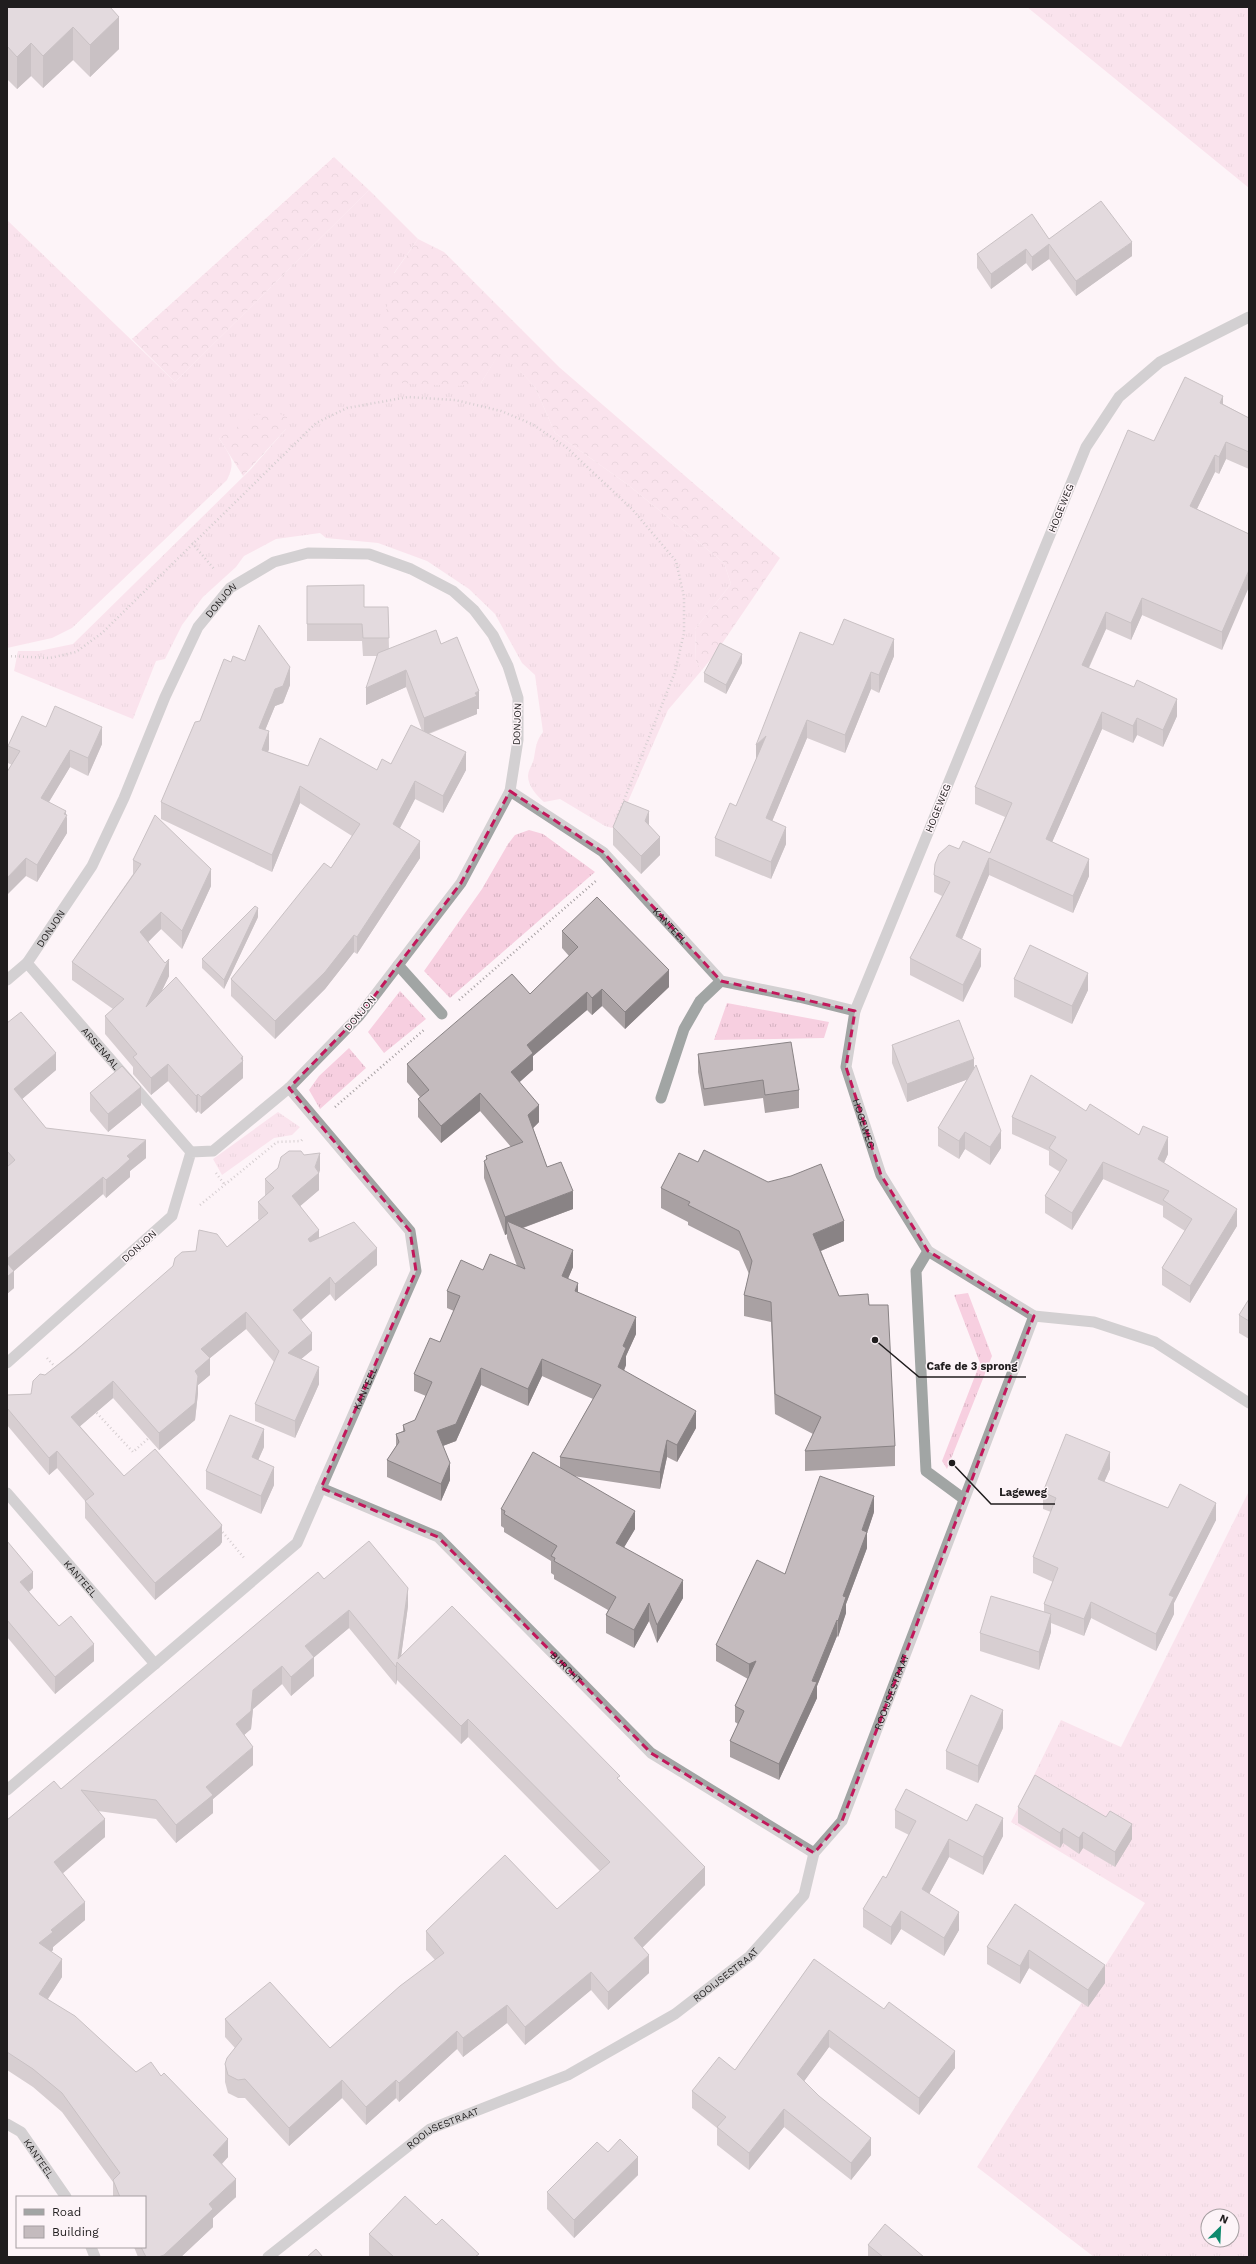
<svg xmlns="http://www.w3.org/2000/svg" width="1256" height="2264" font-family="'Work Sans',sans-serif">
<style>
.grass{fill:url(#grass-tufts);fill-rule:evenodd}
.forest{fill:url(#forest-crowns)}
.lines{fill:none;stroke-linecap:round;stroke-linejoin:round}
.path{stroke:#a59fa1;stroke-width:2.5;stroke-dasharray:1 3;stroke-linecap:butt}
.service{stroke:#a1a5a4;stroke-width:11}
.minor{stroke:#a1a5a4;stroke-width:11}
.wall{fill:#a9a1a3}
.shaded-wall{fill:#898385}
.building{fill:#c4bbbe;stroke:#898385}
.marked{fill:none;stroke:#c2185b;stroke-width:3;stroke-dasharray:8 5;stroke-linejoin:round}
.labels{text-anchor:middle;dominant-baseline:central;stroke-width:3;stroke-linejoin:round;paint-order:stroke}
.street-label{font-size:10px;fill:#201d1e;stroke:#fdf4f8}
.leader{fill:none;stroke:#201d1e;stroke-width:1.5}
.callout-dot{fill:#201d1e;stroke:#fdf4f8;stroke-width:1.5}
.callout-label{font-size:11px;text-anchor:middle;font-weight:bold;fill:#201d1e;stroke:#fdf4f8;stroke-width:3;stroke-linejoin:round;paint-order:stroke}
</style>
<defs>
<pattern id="grass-tufts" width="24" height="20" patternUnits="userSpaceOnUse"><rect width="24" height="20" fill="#f7cfe0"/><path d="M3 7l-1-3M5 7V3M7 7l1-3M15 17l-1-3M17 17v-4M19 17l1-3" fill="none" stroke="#d3b1c0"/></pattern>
<pattern id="forest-crowns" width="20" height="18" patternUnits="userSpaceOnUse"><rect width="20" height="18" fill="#f7cfe0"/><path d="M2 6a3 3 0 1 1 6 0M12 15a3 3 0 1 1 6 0" fill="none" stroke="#d3b1c0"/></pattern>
</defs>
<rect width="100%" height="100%" fill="#fdf4f8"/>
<path class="grass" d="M1027,7H1249V188Z
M369,190L418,239L394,273L481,383L501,350L535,387L555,433L627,484L724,563L731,584L695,629L696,662L702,670L668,710L616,829L605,826L560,799L544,802C537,796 528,786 528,776C528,770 533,764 534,758C536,747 536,741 543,732L535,675L522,663L495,614L469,589L427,561L378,543L326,538L320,533L276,539L244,556L236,567L203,597L182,625L165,659L156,661L133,719L14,671L18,651H39L73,644L251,469L286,429L219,438C229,455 237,460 227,480L72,628L52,638L7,648V220L175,382Z
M529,830L543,834L595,872L450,998L424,971L482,889L508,844L515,835Z
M400,991L426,1019L384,1053L368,1032Z
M727,1003L829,1022L824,1038L714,1040Z
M349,1048L366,1068L320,1109L309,1090L319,1076Z
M278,1112L300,1127L292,1135L274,1138L222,1175L213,1159Z
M968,1293L992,1356L947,1469L942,1461L980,1363L954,1295Z
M1249,1491V2257H1094L977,2167L1145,1903L1011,1822L1061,1720L1121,1747ZM1208,2216H1232V2240H1208Z"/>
<path class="forest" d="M334,157L369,190L175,382L132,339Z
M418,239L444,252L559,367L780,558L715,654L702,670L696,662L695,629L731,584L724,563L627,484L555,433L535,387L501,351L481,383L457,386L399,383L376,365L393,275Z
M277,413L287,417L286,429L243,476L219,438L256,415Z"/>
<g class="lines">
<path class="path" d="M192,543L215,570
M7,656L50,658L76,652L102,633L316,423L347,408L408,397L455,400L501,411L532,424L566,447L632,509L676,561L684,597V633L675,672L616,820
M459,1000L597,880
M335,1107L425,1029
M216,1173L225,1185
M200,1205L277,1142L301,1141L303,1139
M47,1358L56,1368
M94,1410L133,1452L151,1436
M220,1529L245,1559"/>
<path class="service" d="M398,965L442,1014
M928,1251L916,1271L926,1471L964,1499"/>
<g class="minor">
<path id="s1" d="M1249,317L1160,362L1119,397L1086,447L855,1011L846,1067L881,1175L928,1251L1034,1316L1094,1322L1155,1342L1249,1403"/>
<path id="s2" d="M510,791L603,852L721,981L799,997L855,1011"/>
<path id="s3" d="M27,963L191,1152"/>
<path id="s4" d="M7,980L27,963L92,866L124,798L165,697L198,627L230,588L274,562L308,553L369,554L411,569L453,591L474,610L493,635L508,666L518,698V740L510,791L461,883L359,1016L289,1088L213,1151L191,1152L172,1216L7,1363"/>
<path d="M661,1098L684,1029L700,1001L721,981"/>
<path id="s5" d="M321,1488L438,1537L651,1753L814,1853"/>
<path id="s6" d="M7,1493L155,1664"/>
<path id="s7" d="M7,1790L297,1543L416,1271L410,1231L289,1088"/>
<path id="s8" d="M7,2124L21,2132L66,2197"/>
<path d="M91,2247L95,2257"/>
<path id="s9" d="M268,2257L430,2129L568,2075L675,2014L750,1956L804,1895L814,1853L842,1821L1034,1316"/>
</g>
</g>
<path class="wall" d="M7,7H110L119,49L90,77L73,60L43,88L31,76L17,89L7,79Z
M1049,239L1132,256L1076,296L1049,259L1032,271L1026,263L991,289L977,268V254Z
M1223,404L1249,418V469L1226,459L1219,474L1215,472L1197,509L1249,534L1222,650L1142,615L1131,640L1106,629L1089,668L1177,716L1163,747L1137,735L1133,743L1102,729L1052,842L1089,876L1073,913L989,875L962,939L981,966L963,1002L910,975V958L942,896L934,892V875L959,849L990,853L1005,817L975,804V787L1154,441Z
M307,586L364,607H388L389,649L441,644L479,709H477V714L429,734L466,770L443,813L415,799L400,828L420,858L357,954L354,952L325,989L275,1039L231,996V979L331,868L352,836L300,803L272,872L161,819V802L200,721L231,662L290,685L283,703L275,706L265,730L269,749L268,752L308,766L377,770L391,764L422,731L406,687L366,705L378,656H363L362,641H307Z
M833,645L894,656L879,693L871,689L845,753L807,738L772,821L786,844L771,879L715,856V838L736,806L756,760Z
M742,663L726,694L704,682V673Z
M46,727L102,744L88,776L70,767L49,802L66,815L67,833L37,882L26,876L12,765L8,763V746Z
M649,825L660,855L641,874L613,845V827Z
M133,860L211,886L182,949L161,929L148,942L169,976L161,992L243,1060V1078L201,1114L198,1111L196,1113L168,1081L151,1095L133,1074V1067L105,1034V1016L113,1009L72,980V962L133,874Z
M258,917L224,989L202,968V959Z
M562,931L669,987L625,1029L602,1006L592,1015L587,1010L533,1056V1070L519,1082L539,1122L533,1128L547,1167L573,1209L523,1228L573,1267L568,1278L578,1293L636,1334L626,1356V1365L624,1371L696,1428L677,1462L667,1457L660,1489L573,1476L635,1529L624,1547L683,1598L657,1643L649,1621L634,1648L606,1633V1615L608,1610L554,1579V1575L551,1573V1561L504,1532V1528L501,1526V1509L560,1468V1457L593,1399L542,1376L528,1406L481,1385L456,1441L443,1446L450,1480L441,1501L387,1477V1460L396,1446V1434L403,1431V1425L415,1420L426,1396L414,1391V1374L440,1342L454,1311L447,1308V1291L483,1270L517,1266L507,1238V1234L505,1235L484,1178V1161L486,1160V1156L511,1147L480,1111L441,1143L418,1117V1099L420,1097L407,1082V1064L530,994L569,956L562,948Z
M1014,979L1088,990L1072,1024L1014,997Z
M7,1023L56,1070L22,1099L46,1128L146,1158L130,1171V1177L118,1187L106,1198L103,1194L14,1271V1288L7,1294Z
M892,1045L974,1069L1001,1148L990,1165L965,1149L959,1159L938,1146V1128L968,1079L907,1102L892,1063Z
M698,1054L799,1090V1108L765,1113L763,1098L704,1106L698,1072Z
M90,1093L141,1105L108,1132L90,1111Z
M1086,1111L1168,1154L1164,1163L1237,1226L1190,1303L1162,1285V1268L1185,1231L1163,1217V1206L1103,1179L1072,1230L1045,1213V1196L1060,1172L1049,1165V1151L1012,1134V1117Z
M320,1170L319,1172V1190L300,1206L319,1238L377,1265L335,1301L330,1294L301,1319L312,1350L301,1359L319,1384L295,1438L255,1421V1404L274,1362L246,1329L210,1358V1375L198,1385V1393L195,1420L159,1450L113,1398L80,1426L124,1476L222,1542L220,1545L155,1600L85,1518V1501L57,1468L49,1475L7,1425V1395L31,1394L45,1375L196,1251L227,1247L259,1220L258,1219V1202L265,1196V1179Z
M661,1188L844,1241L821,1251L839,1296L869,1305L895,1446V1466L805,1471V1451L813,1434L775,1414L771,1322L744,1316V1295L749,1274L739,1251L688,1225V1222L661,1208Z
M1249,1299V1339L1239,1333V1315Z
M264,1447L258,1460L274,1485L261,1514L206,1489V1471Z
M1110,1469L1104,1482L1168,1508L1216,1520L1174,1603V1614L1156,1651L1091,1618L1084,1636L1051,1623V1632L1039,1670L980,1651V1633L1044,1613V1604L1053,1582L1033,1573V1557L1051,1512L1043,1509V1492Z
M874,1512L867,1533V1548L846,1604V1613L838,1637L837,1636L817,1686V1698L779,1780L730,1757V1741L738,1724L735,1722V1706L748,1679L716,1661V1645L785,1574Z
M7,1541L33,1588L29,1592L59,1626L94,1661L55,1694L7,1637Z
M324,1579L408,1606L401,1656L620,1780L705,1885L642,1948L649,1973L608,2010L591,1990L525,2045L507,2023L463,2057L457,2049L399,2102L396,2098L366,2125L342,2098L289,2146L245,2098H238L228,2093L225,2082V2064L235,2048L225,2037V2019L330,2048L435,1960L426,1950V1931L557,1909L600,1871L468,1737L461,1744L397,1680L396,1685L349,1628L314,1657V1676L291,1696L282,1684L253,1709L251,1729L244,1735L253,1765L213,1799V1813L176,1843L156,1819L98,1811L105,1837L62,1873L85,1920L53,1947V1950L51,1952L62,1977L48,1999L136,2072L161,2076L228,2157L222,2164L236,2197L213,2218V2227L181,2257H138L134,2247H145V2197H113V2182L62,2112L33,2087L7,2070V1820L61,1789Z
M1003,1728L978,1783L946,1769V1751Z
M1018,1807L1132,1839L1115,1867L1083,1848L1079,1854L1063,1843L1060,1848L1018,1823Z
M895,1810L967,1821L1003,1836L983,1875L949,1857L929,1894L959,1930L944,1956L901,1929L891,1945L863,1927V1909L886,1878L909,1835L895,1828Z
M1015,1904L1105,1983L1088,2007L1029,1968L1020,1984L987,1964V1947Z
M814,1959L955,2068L919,2115L829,2047L804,2081L871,2155L851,2180L784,2127L749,2170L717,2145V2128L692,2108V2091L735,2070Z
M608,2152L638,2175L574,2238L547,2209V2192Z
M436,2225L479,2257H369V2234Z
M868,2245L924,2257H868Z"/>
<path class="shaded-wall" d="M119,17V49L90,77V45Z
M73,27V60L43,88V56Z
M31,43V76L17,89V57Z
M1132,242V256L1076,296V281Z
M1049,244V259L1032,271V257Z
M1026,249V263L991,289V274Z
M1223,396V413L1220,403Z
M1226,442V459L1219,474V457Z
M1215,455V472L1190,523V506Z
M1249,570V587L1222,650V632Z
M1142,598V615L1131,640V623Z
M1106,612V629L1082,682V665Z
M894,639V656L879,693V675Z
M742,654V663L726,694V685Z
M290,667V685L283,703L275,706L259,745V728L275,689Z
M406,670V687L366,705V688Z
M871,672V689L845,753V735Z
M479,691V709H477V714L424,735V718Z
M1177,699V716L1163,747V730Z
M1102,712V729L1046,856V839Z
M1137,718V735L1133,743V726Z
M807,720V738L766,836V818Z
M102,727V744L88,776V758Z
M269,731V749L262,767V750Z
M766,736L756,763V745Z
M70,750V767L41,815V798Z
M466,752V770L443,813V796Z
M415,781V799L393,841V824Z
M300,786V803L272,872V855Z
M66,811V818L67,815V833L37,882V865Z
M649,811V829L645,821Z
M786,827V844L771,879V862Z
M660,837V855L641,874V856Z
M420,841V858L357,954V937Z
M26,858V876L7,895V878Z
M989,858V875L956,953V936Z
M1089,859V876L1073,913V896Z
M211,869V886L182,949V931Z
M258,908V917L224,989V980Z
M161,912V929L140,950V932Z
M354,935V952L325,989L275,1039V1021Z
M981,949V966L963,1002V985Z
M169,959V976L146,1024V1007Z
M669,970V987L625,1029V1012Z
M1088,973V990L1072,1024V1006Z
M602,989V1006L592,1015V998Z
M587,992V1010L533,1056V1070L511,1090V1072L527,1045Z
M56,1053V1070L14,1106V1089Z
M243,1057V1078L201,1114V1097Z
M974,1059V1077L907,1102V1084Z
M168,1064V1081L151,1095V1078Z
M141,1087V1105L108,1132V1114Z
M480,1093V1111L441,1143V1126Z
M198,1094V1111L196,1113V1096Z
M539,1105V1122L528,1133V1115Z
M1001,1131V1148L990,1165V1147Z
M965,1132V1149L959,1159V1141Z
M1168,1137V1154L1158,1176V1159Z
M146,1140V1158L130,1171V1177L106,1198V1180L127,1156Z
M320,1153V1170L319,1173V1190L292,1213V1196L315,1167Z
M1103,1162V1179L1072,1230V1213Z
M103,1177V1194L7,1277V1259Z
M573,1191V1209L511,1232L507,1221V1234L505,1235V1217Z
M1237,1209V1226L1190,1303V1286Z
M844,1221V1241L813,1254V1234Z
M319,1230V1247L308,1256V1239Z
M377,1248V1265L335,1301V1284Z
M573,1250V1267L562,1293V1276Z
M14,1271V1288L7,1294V1277Z
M330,1277V1294L293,1327V1310Z
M578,1283V1300L575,1291Z
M246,1312V1329L210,1358V1375L198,1385V1393L195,1420L159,1450V1433L195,1371L201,1349Z
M636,1317V1334L626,1356V1365L618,1384V1367L623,1346Z
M312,1333V1350L288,1370V1353Z
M542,1359V1376L528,1406V1389Z
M319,1367V1384L295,1438V1421Z
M481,1368V1385L456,1441L437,1448V1431Z
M113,1381V1398L71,1434V1417Z
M696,1411V1428L677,1462V1445Z
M264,1429V1447L252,1474V1457Z
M667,1440V1457L660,1489V1472Z
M57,1451V1468L49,1475V1458Z
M1110,1452V1469L1098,1496V1479Z
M450,1463V1480L441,1501V1484Z
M274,1467V1485L261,1514V1496Z
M874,1496V1512L867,1533V1548L846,1604V1613L838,1637V1621L843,1596L862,1530Z
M1216,1503V1520L1174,1603V1614L1156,1651V1634L1169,1595Z
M635,1511V1529L616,1561V1543Z
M222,1525V1542L220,1545L155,1600V1583Z
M33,1572V1588L20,1599V1582Z
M683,1580V1598L657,1643V1625Z
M408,1588V1606L400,1664L398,1659Z
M1091,1602V1618L1084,1636V1619Z
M649,1603V1621L634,1648V1630Z
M349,1610V1628L305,1665V1646Z
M1051,1614V1632L1039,1670V1652Z
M837,1620V1636L817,1686V1698L779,1780V1764Z
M94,1644V1661L55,1694V1677Z
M314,1657V1676L291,1696V1677Z
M756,1661L749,1679V1664Z
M397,1662V1680L396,1685V1667Z
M282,1666V1684L253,1709L251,1729L236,1742V1724L253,1690Z
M1003,1710V1728L978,1783V1766Z
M468,1719V1737L461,1744V1726Z
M253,1747V1765L213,1799V1813L176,1843V1825L206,1787Z
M1003,1818V1836L983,1875V1857Z
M105,1819V1837L54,1881V1862Z
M1132,1824V1839L1115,1867V1852Z
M1063,1828V1843L1060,1848V1833Z
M1083,1832V1848L1079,1854V1838Z
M949,1839V1857L922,1907V1889Z
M705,1867V1885L634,1956V1938Z
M85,1902V1920L53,1947V1950L39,1962V1943L51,1930Z
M901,1911V1929L891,1945V1927Z
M959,1912V1930L944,1956V1938Z
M1029,1950V1968L1020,1984V1966Z
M649,1955V1973L608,2010V1992Z
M62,1959V1977L39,2012V1994Z
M1105,1965V1983L1088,2007V1990Z
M591,1972V1990L525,2045V2027Z
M507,2005V2023L463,2057V2038Z
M829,2030V2047L797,2091V2074Z
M457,2031V2049L399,2102V2083Z
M955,2051V2068L919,2115V2098Z
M342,2080V2098L289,2146V2128Z
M396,2080V2098L366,2125V2107Z
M784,2109V2127L749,2170V2153Z
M871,2138V2155L851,2180V2163Z
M228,2139V2157L213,2173V2155Z
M638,2157V2175L574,2238V2220Z
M236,2179V2197L213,2218V2227L181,2257H158L209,2204Z"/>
<path class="building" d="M7,7H110L119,17L90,45L73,27L43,56L31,43L17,57L7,46Z
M1101,201L1132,242L1076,281L1049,244L1032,257L1026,249L991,274L977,254L1032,214L1049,239Z
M1185,377L1223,396L1220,403L1249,418V452L1226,442L1219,457L1215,455L1190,506L1249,534V570L1222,632L1142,598L1131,623L1106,612L1082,665L1134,687L1137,680L1177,699L1163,730L1137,718L1133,726L1102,712L1046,839L1089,859L1073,896L989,858L956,936L981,949L963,985L910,958L950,882L934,875L935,864L939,854L949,845L959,849L963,841L990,853L1012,803L975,787L1128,430L1154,441Z
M364,585V607H388L389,638H363L362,624H307V586Z
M844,619L894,639L879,675L871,672L845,735L807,720L766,818L786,827L771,862L715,838L730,803L736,806L766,736L756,745L800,632L833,645Z
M259,625L290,667L283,686L275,689L259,728L269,731L262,750L308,766L320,738L377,770L382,759L391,764L411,725L466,752L443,796L415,781L393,824L420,841L357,937L354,935L325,972L275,1021L231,979L324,863L331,868L360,824L300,786L272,855L161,802L195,722L200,721L224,659L231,662L233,656L245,661Z
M436,630L441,644L457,637L479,691L475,693L477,696L424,718L406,670L366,688L378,653Z
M720,643L742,654L726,685L704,673Z
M55,706L102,727L88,758L70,750L41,798L66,811L64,814L67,815L37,865L26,858L7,878V772L20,751L8,746L22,716L46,727Z
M624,801L649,811L645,821L660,837L641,856L613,827Z
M155,815L211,869L182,931L161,912L140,932L165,963L169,959L146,1007L176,977L243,1057L241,1058L243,1061L201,1097L198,1094L196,1096L168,1064L151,1078L133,1057L137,1054L105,1016L124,999L72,962L141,864L133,860Z
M597,897L669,970L625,1012L602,989L592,998L587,992L527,1045L533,1053L511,1072L539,1105L528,1115L547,1167L561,1162L573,1191L505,1217L484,1161L487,1159L486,1156L523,1142L480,1093L441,1126L418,1099L429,1090L407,1064L512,974L530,994L578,947L562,931Z
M255,906L258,908L224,980L202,959Z
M1030,945L1088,973L1072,1006L1014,979Z
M21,1012L56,1053L14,1089L46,1128L146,1140L127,1156L130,1159L118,1170L106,1180L103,1177L7,1259V1167L15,1160L7,1151V1023Z
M959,1020L974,1059L907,1084L892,1045Z
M791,1042L799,1090L765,1095L763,1080L704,1089L698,1054Z
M976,1065L1001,1131L990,1147L965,1132L959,1141L938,1128Z
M122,1066L141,1087L108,1114L90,1093Z
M1031,1075L1086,1111L1090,1104L1139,1135L1143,1126L1168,1137L1158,1159L1237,1209L1190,1286L1162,1268L1192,1219L1163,1200L1169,1191L1103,1162L1072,1213L1045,1196L1067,1160L1049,1148L1056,1137L1012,1117Z
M704,1150L768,1182L791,1176L821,1164L844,1221L813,1234L839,1296L868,1294L869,1305H888L895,1446L805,1451L821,1417L775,1394L771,1302L744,1295L752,1261L739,1231L688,1205L690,1202L661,1188L679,1153L698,1162Z
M289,1151H301L304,1155L320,1153L315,1167L319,1173L292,1196L319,1230L308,1239L310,1242L354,1222L377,1248L335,1284L330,1277L293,1310L312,1333L288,1353L319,1367L295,1421L255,1404L279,1351L246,1312L201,1349L210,1358L195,1371L198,1376L195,1403L159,1433L113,1381L71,1417L124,1476L155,1449L222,1525L220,1528L155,1583L85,1501L94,1494L57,1451L49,1458L7,1408V1395L31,1394L33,1381L40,1374L45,1375L73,1353L173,1266L175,1258L182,1252L196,1251L199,1230L217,1234L227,1247L268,1213L258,1202L274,1188L265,1179L278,1168L281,1157Z
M507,1221L573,1250L562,1276L578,1283L575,1291L636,1317L623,1346L626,1348L618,1367L696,1411L677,1445L667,1440L660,1472L560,1457L601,1385L542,1359L528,1389L481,1368L456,1424L437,1431L450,1463L441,1484L387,1460L399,1442L396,1434L405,1431L403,1425L415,1420L432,1382L414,1374L430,1338L440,1342L460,1296L447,1291L461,1260L483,1270L490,1254L525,1269Z
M7,1263L14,1271L7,1277Z
M1249,1299V1321L1239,1315Z
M230,1415L264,1429L252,1457L274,1467L261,1496L206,1471Z
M1066,1434L1110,1452L1098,1479L1168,1508L1180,1484L1216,1503L1169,1595L1174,1597L1156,1634L1091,1602L1084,1619L1044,1604L1058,1568L1033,1557L1056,1498L1043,1492Z
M533,1452L635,1511L616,1543L683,1580L657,1625L649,1603L634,1630L606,1615L616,1597L554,1561L555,1558L551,1556L557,1546L504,1514L505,1511L501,1509Z
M820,1476L874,1496L862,1530L867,1532L843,1596L846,1597L838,1621L837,1620L812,1681L817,1682L779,1764L730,1741L744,1711L735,1706L756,1661L749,1664L716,1645L757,1560L785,1574Z
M7,1541L33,1572L20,1582L59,1626L71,1616L94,1644L55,1677L7,1620Z
M369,1541L408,1588L398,1659L452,1606L620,1776L617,1778L705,1867L634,1938L649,1955L608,1992L591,1972L525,2027L507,2005L463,2038L457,2031L399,2083L396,2080L366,2107L342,2080L289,2128L245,2079L238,2080L228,2075L225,2064L227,2058L242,2039L225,2019L270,1982L330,2048L400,1986L444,1953L426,1931L505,1855L557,1909L610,1862L468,1719L461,1726L397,1662L396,1667L349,1610L305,1646L314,1657L291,1677L282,1666L253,1690L251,1711L236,1724L253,1747L206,1787L213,1795L176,1825L156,1800L81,1790L105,1819L54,1862L85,1902L51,1930L53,1932L39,1943L62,1959L39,1994L75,2016L136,2072L151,2062L161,2076L164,2073L228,2139L213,2155L236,2179L209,2204L213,2209L164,2255L158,2257H146L141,2247H145V2197H120L113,2180L120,2173L62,2093L33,2069L7,2052V1820L54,1781L61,1789L318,1572L324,1579Z
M991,1596L1051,1614L1039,1652L980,1633Z
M971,1695L1003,1710L978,1766L946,1751Z
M1035,1775L1106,1817L1110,1811L1132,1824L1115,1852L1083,1832L1079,1838L1063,1828L1060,1833L1018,1807Z
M906,1789L967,1821L976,1804L1003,1818L983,1857L949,1839L922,1889L959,1912L944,1938L901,1911L891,1927L863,1909L883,1876L886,1878L916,1821L895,1810Z
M1015,1904L1105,1965L1088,1990L1029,1950L1020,1966L987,1947Z
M814,1959L884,2009L889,2002L955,2051L919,2098L829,2030L797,2074L819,2096L871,2138L851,2163L784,2109L749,2153L717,2127L726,2117L692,2091L719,2057L735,2070Z
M620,2139L638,2157L574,2220L547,2192L597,2142L608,2152Z
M405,2196L436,2225L442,2219L479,2254L475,2257H394L369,2234Z
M885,2224L924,2257H883L868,2245Z
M316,2249L323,2257H307Z"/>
<path d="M0 0H1256V2264H0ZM510,791L603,852L721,981L855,1011L846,1067L881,1175L928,1251L1034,1316L842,1821L814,1853L651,1753L438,1537L321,1488L416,1271L410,1231L289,1088L359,1016L461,883Z" fill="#fdf4f8" fill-opacity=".55" fill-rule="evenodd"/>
<path class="marked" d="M510,791L603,852L721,981L855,1011L846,1067L881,1175L928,1251L1034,1316L842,1821L814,1853L651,1753L438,1537L321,1488L416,1271L410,1231L289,1088L359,1016L461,883Z"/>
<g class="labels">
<g class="street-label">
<text transform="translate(1061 508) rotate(-68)">HOGEWEG</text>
<text stroke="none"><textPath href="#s4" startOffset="440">DONJON</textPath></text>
<text transform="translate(517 724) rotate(-88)">DONJON</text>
<text transform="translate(938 808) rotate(-68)">HOGEWEG</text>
<text stroke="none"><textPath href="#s2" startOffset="211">KANTEEL</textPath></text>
<text stroke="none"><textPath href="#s4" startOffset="68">DONJON</textPath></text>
<text transform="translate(360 1013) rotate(-50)">DONJON</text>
<text stroke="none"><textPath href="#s3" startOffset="113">ARSENAAL</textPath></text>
<text stroke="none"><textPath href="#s1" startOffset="939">HOGEWEG</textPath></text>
<text transform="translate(139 1246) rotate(-42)">DONJON</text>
<text stroke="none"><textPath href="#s7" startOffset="550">KANTEEL</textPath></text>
<text stroke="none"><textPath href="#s6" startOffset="113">KANTEEL</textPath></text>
<text stroke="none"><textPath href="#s5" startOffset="310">BURCHT</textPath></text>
<text stroke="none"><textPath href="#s9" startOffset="878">ROOIJSESTRAAT</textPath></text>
<text stroke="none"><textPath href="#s9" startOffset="542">ROOIJSESTRAAT</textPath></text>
<text stroke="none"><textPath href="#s9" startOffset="218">ROOIJSESTRAAT</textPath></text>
<text stroke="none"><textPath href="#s8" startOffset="48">KANTEEL</textPath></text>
</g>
</g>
<path class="leader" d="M875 1340L919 1377H1026M952 1463L991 1504H1055"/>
<g class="callout-dot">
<circle cx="875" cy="1340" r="4"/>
<circle cx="952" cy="1463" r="4"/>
</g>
<g class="callout-label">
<text x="972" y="1370">Cafe de 3 sprong</text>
<text x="1023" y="1496">Lageweg</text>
</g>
<rect width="1256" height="2264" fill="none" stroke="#201d1e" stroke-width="16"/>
<rect x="16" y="2196" width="130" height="52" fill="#fdf4f8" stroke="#a59ea1"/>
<rect x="24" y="2209" width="20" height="6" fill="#a1a5a4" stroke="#a59ea1"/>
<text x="52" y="2216" font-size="12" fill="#201d1e">Road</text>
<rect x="24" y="2226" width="20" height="12" fill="#c4bbbe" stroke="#a59ea1"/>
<text x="52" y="2236" font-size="12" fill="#201d1e">Building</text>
<g transform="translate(1220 2228) rotate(24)"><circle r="19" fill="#fdf4f8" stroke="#a59ea1"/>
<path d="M0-3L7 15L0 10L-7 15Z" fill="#0f8a6e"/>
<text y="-6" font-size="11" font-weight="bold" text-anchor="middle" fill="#201d1e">N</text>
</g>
</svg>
